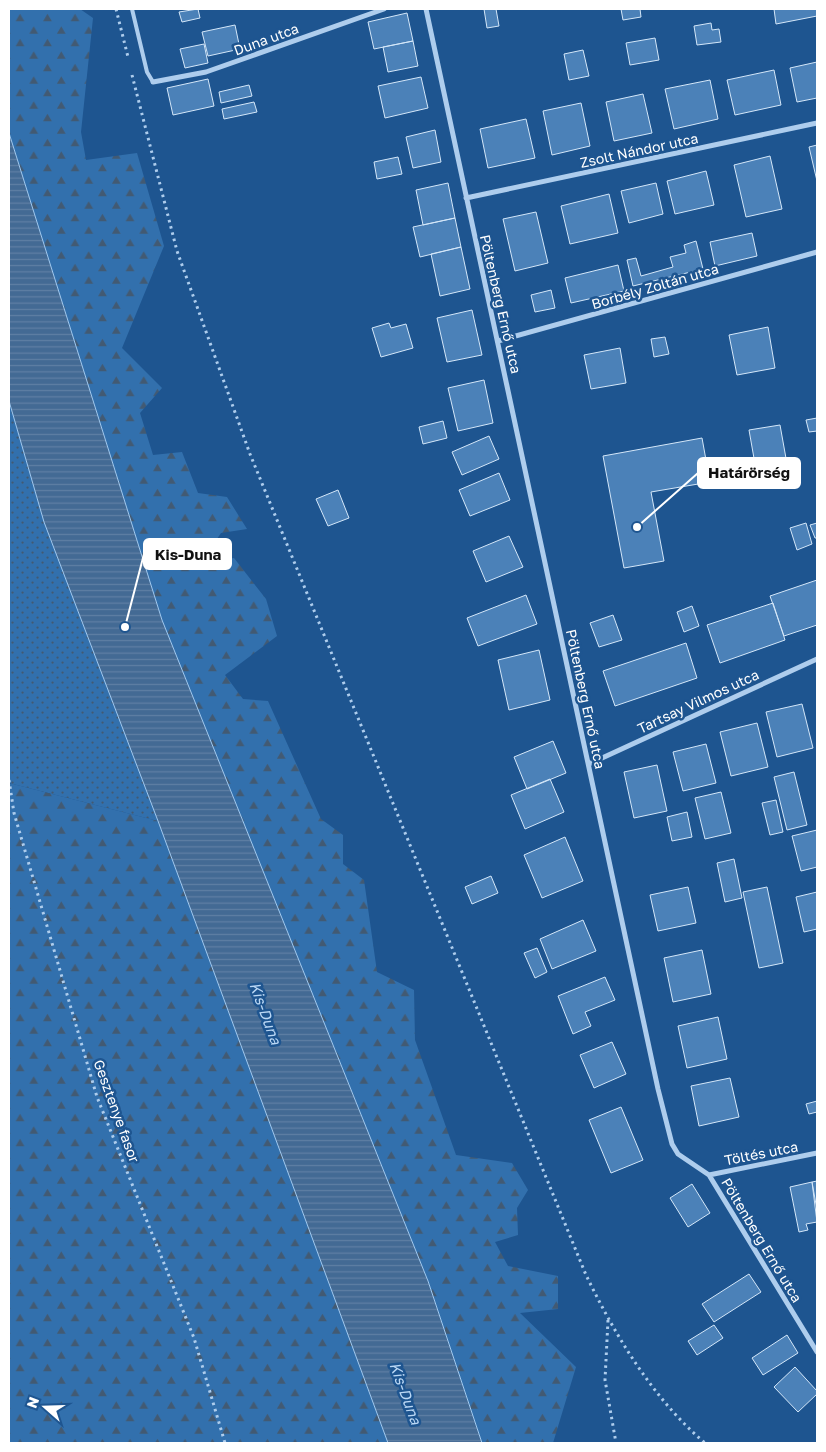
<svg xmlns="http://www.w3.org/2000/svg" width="826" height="1452" font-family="'Golos Text',sans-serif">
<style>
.green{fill:url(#green-dots)}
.forest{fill:url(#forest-firs)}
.water{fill:url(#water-rules);stroke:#a1c9ef}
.building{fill:#4b81b8;stroke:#d4e7f9}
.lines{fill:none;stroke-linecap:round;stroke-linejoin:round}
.path{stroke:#aecded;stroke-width:3;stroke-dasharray:2.5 4;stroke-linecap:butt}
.service{stroke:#aecded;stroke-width:4}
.minor{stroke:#aecded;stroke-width:5}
.labels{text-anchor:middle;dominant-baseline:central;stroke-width:5;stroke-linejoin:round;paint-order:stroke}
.street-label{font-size:14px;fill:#fff;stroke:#1e5590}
.water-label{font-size:15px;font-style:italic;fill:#bad7f4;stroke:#1e5590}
.leader{fill:none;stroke:#fff;stroke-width:2}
.callout-dot{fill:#fff;stroke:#1e5590;stroke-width:2}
.callout{fill:#fff;stroke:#fff;stroke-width:2}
.callout-label{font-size:15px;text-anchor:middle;font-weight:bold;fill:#111}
</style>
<defs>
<pattern id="green-dots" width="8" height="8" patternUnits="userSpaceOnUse" patternTransform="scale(1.25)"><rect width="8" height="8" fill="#3270ad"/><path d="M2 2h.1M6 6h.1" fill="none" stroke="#425a73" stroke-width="1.8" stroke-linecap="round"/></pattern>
<pattern id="forest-firs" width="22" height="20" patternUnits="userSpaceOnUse" patternTransform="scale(1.25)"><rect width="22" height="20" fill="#3270ad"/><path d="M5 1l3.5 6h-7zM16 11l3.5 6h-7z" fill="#425a73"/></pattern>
<pattern id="water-rules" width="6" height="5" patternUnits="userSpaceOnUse" patternTransform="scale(1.25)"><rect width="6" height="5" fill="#436a94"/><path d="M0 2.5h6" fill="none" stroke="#5f80a4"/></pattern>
</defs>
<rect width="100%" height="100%" fill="#1e5590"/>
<path class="green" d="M9,401L44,522L158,821L9,783Z"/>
<path class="forest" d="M9,9H80L93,18L81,132L86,160L137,153L164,246L122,348L162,388L140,413L153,455L182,452L198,493L227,497L247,529L221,533L199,565L234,558L266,599L277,636L225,675L243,699L268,701L321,819L343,835V864L364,880L377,972L414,990L415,1040L456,1155L512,1163L528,1190L517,1208L518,1235L495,1242L508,1266L558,1276V1309L520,1313L576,1367L553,1443H482L428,1281L162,620L9,133Z
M9,783L158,821L388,1443H9Z"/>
<path class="water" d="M9,133L162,620L428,1281L482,1443H388L158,821L44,522L9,401Z"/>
<path class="building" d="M198,9L200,18L182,22L179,12Z
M484,9H496L499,26L487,28Z
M621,9H640L641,17L623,20Z
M774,9H817V16L776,24Z
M407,13L413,41L374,49L368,22Z
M711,23L712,30L719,29L721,42L697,45L694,26Z
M235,25L240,49L208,56L202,32Z
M655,38L659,60L630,65L626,43Z
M413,41L418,66L388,72L383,47Z
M204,44L208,63L185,68L180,49Z
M583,50L589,76L569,80L564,54Z
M817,62V98L797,102L790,68Z
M774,70L781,105L735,115L727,80Z
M421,77L428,108L385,118L378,86Z
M208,79L214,106L173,115L167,88Z
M710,80L718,119L674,129L665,89Z
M249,85L252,96L221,103L219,92Z
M643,94L652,133L614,141L606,102Z
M254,102L257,112L224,119L222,109Z
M581,103L590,146L552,155L543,111Z
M526,119L535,158L488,168L480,129Z
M435,130L441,162L413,168L406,137Z
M817,145V181L809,147Z
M770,156L782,209L746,217L734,165Z
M398,157L402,174L377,179L374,162Z
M706,171L714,205L675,214L667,181Z
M448,183L455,218L423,225L416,190Z
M656,183L663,214L629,223L621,191Z
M609,194L618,233L570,244L561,206Z
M536,212L548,263L515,271L503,219Z
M455,218L461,247L420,257L413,227Z
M752,233L757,256L715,266L710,242Z
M696,241L703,269L633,286L627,260L636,258L641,276L673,267L670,257L686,253L684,245Z
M461,247L470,289L440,296L431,254Z
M618,265L624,291L571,303L565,278Z
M551,290L555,308L535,312L531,295Z
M472,310L482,355L447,362L437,318Z
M389,323L391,328L406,324L413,348L381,357L372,328Z
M768,327L775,368L737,375L729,335Z
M665,337L669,354L654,357L651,339Z
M620,348L626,383L591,389L584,355Z
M484,380L493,423L458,431L448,388Z
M817,418V431L809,432L806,420Z
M443,421L447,438L423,444L419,427Z
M780,425L789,475L758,481L749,430Z
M489,436L499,459L462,475L452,452Z
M702,438L710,482L651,492L664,561L624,568L603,456Z
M499,473L510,500L470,516L459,490Z
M338,490L349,518L328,526L316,499Z
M806,523L812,544L797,550L790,528Z
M817,523V538H815L810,525Z
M509,536L523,567L486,582L473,551Z
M817,580V625L784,636L770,596Z
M526,595L537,624L478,646L467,618Z
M773,603L785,640L720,663L707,625Z
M692,606L699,626L684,632L677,612Z
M613,615L622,640L599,647L590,623Z
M686,643L697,678L615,706L603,671Z
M539,650L550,700L509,710L498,660Z
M802,704L813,748L777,757L766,712Z
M757,723L768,767L731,776L720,732Z
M553,741L566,773L527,789L514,757Z
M706,744L716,783L683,791L673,752Z
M657,765L667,811L634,818L624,772Z
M794,772L807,825L787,830L774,777Z
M550,779L564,812L525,829L511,795Z
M721,792L731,833L705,839L695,798Z
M776,800L783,832L770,835L762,803Z
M687,812L692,837L672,841L667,817Z
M817,830V867L801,871L792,836Z
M565,837L583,881L542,898L524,855Z
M734,859L742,898L725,902L717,863Z
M491,876L498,893L472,904L465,887Z
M688,887L696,923L658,931L650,895Z
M767,887L783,963L759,968L743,892Z
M817,892V929L804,932L796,897Z
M583,920L596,951L552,969L540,939Z
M537,948L547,972L535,978L524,953Z
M702,950L711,994L673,1002L664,958Z
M605,977L615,1000L585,1012L591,1026L573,1034L558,996Z
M718,1017L727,1059L687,1068L678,1026Z
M612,1042L626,1074L594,1088L580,1055Z
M730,1078L739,1117L699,1126L691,1086Z
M817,1101V1112L809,1114L806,1104Z
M621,1107L643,1160L611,1173L589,1120Z
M817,1181V1210L812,1182Z
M812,1182L817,1222L806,1224L808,1230L799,1232L790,1187Z
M692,1184L710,1213L688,1227L670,1198Z
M749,1274L761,1292L714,1322L702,1304Z
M714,1325L723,1338L697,1355L688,1341Z
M787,1335L798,1353L763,1375L752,1358Z
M795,1367L817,1391V1394L798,1412L774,1387Z"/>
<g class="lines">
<path class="path" d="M116,9L128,57
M132,75L177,251L250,454L586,1275C615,1335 653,1399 705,1443
M9,780L14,813L97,1097L194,1338L225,1443
M608,1320L605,1380L616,1443"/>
<path class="service" d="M132,9L147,72L153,82"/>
<path class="minor" d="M426,9L658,1089L672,1144L678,1154L709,1175L817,1352
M153,82L206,72L384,9
M466,198L817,123
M498,341L817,252
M589,764L817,659
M709,1175L817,1153"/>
</g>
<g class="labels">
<g class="street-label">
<text transform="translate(266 39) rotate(-20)">Duna utca</text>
<text transform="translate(639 150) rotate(-12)">Zsolt Nándor utca</text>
<text transform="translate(655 286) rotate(-16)">Borbély Zoltán utca</text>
<text transform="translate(501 304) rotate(77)">Pöltenberg Ernő utca</text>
<text transform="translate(586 699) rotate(78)">Pöltenberg Ernő utca</text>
<text transform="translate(698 701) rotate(-25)">Tartsay Vilmos utca</text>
<text transform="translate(117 1111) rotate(70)">Gesztenye fasor</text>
<text transform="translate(761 1153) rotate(-11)">Töltés utca</text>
<text transform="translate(762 1240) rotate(59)">Pöltenberg Ernő utca</text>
</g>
<g class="water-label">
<text transform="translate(266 1013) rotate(70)">Kis-Duna</text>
<text transform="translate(406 1393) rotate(70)">Kis-Duna</text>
</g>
</g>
<path class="leader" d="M637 527L698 473M125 627L144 554"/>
<g class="callout-dot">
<circle cx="637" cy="527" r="5"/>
<circle cx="125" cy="627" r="5"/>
</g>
<g class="callout">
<rect x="698" y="458" width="102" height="30" rx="5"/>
<rect x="144" y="539" width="87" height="30" rx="5"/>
</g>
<g class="callout-label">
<text x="749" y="478">Határörség</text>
<text x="188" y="560">Kis-Duna</text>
</g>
<rect width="826" height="1452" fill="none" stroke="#ffffff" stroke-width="20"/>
<g transform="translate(45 1407) rotate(290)" stroke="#1e5590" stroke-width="4" paint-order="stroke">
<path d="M0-4L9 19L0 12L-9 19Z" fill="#ffffff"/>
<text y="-8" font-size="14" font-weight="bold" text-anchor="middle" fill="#ffffff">N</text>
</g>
</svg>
